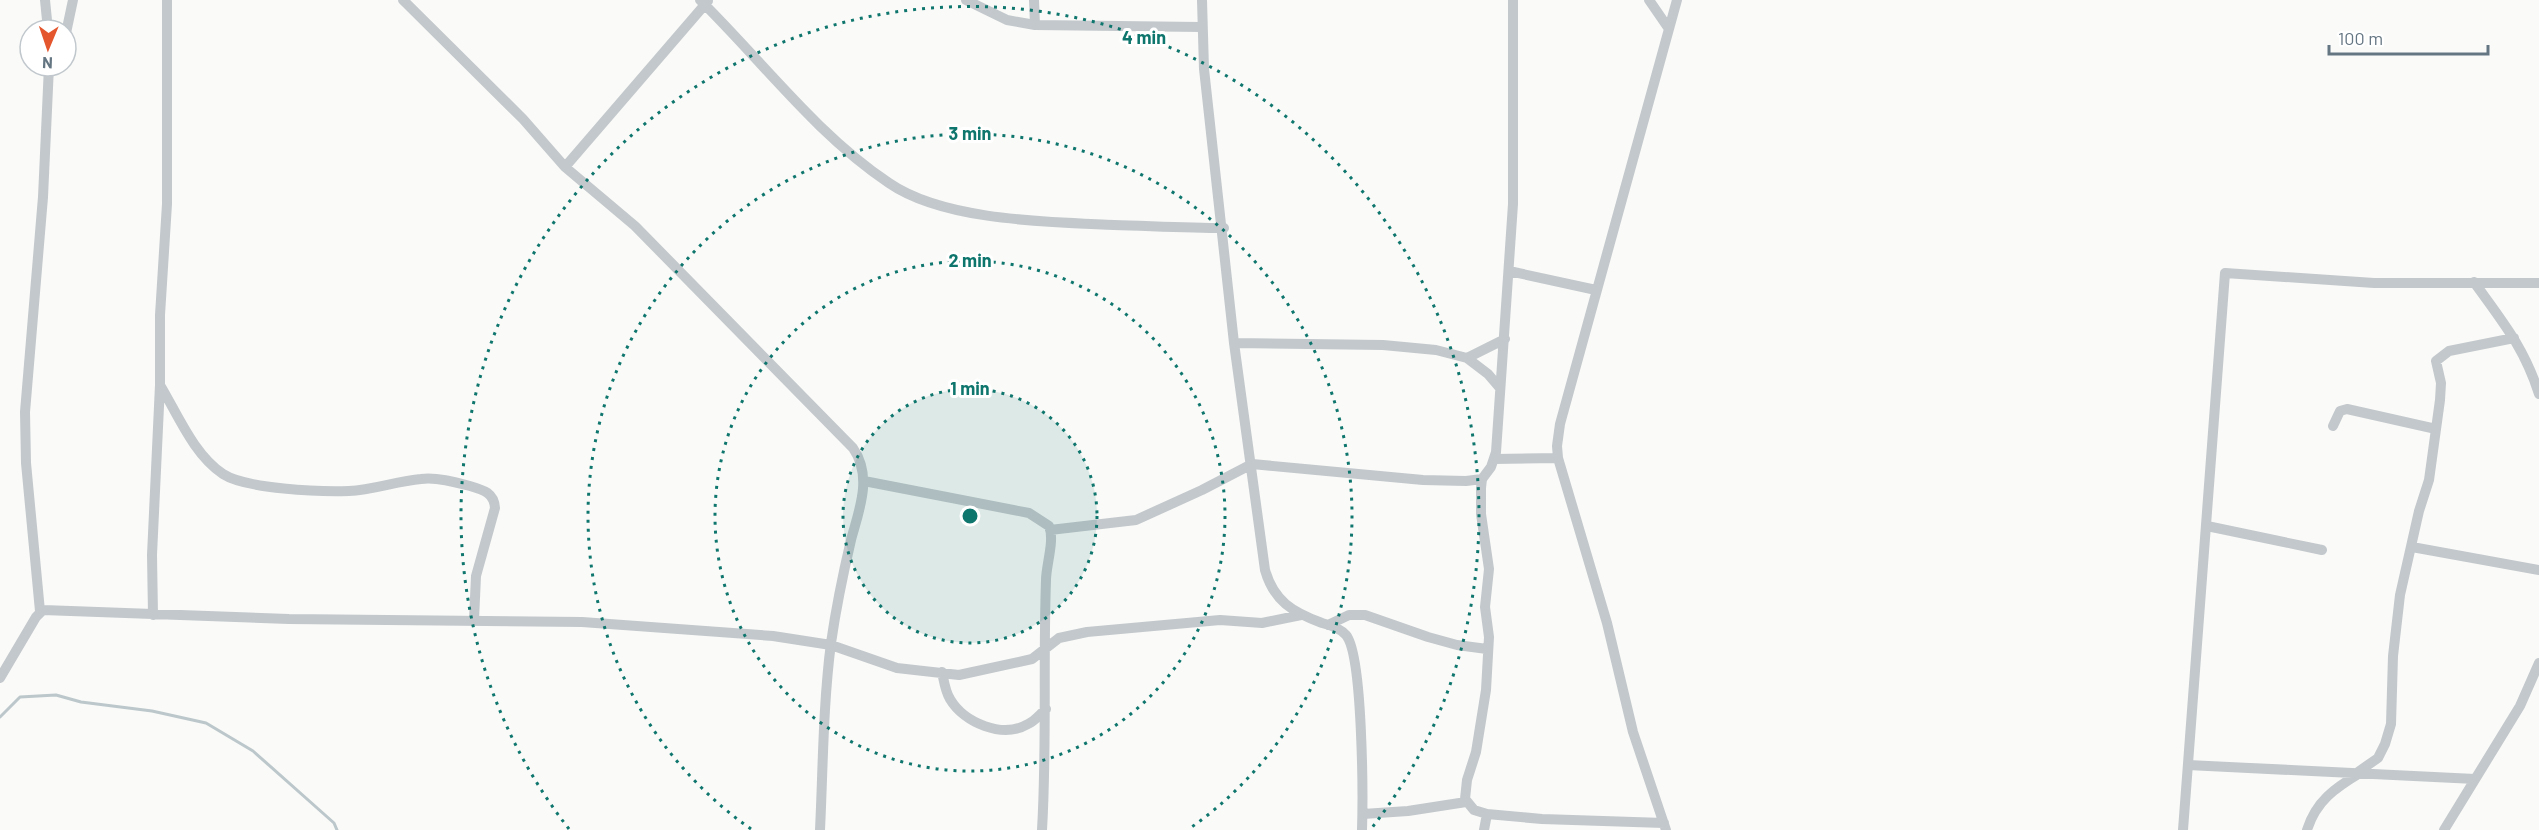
<svg xmlns="http://www.w3.org/2000/svg" width="2539" height="830" font-family="Barlow,sans-serif">
<style>
.lines{fill:none;stroke-linecap:round;stroke-linejoin:round}
.stream{stroke:#bbc7cb;stroke-width:3}
.minor{stroke:#c3c8cc;stroke-width:10}
.ring{fill:none;stroke:#0f766e;stroke-width:3;stroke-dasharray:3 6}
.centre{fill:#0f766e;stroke:#fff;stroke-width:3}
.ring-label{font-size:18px;text-anchor:middle;font-weight:bold;fill:#0f766e;stroke:#fff;stroke-width:6;stroke-linejoin:round;paint-order:stroke}
</style>
<rect width="100%" height="100%" fill="#fafaf8"/>
<g class="lines">
<path class="stream" d="M0,717L20,697L56,695L81,702L152,711L206,723L253,751L334,823L337,830"/>
<path class="minor" d="M45,0L48,30
M403,0L523,119L565,167L635,226L853,448C873,477 859,510 851,540C843,574 836,608 831,643C823,705 823,768 820,830
M700,0C762,61 816,134 889,183C944,221 1049,222 1114,225C1151,226 1187,228 1224,228
M966,0L1007,20L1035,25L1201,27
M1034,0L1035,25
M1202,0L1204,69L1234,343L1265,570C1274,601 1292,612 1322,623C1330,625 1340,628 1346,635C1363,655 1363,798 1362,830
M1513,0V204L1496,452L1491,467L1482,479L1481,488V514L1489,569L1485,607L1489,637L1486,690L1476,752L1467,780L1465,799L1474,810L1487,814L1542,819L1664,823
M1649,0L1669,29
M66,33L73,0
M565,167L708,1
M1509,271L1596,290
M2474,282C2502,321 2524,347 2539,394
M1234,343L1383,345L1436,350L1467,358L1488,374L1500,388
M1467,358L1505,339
M160,385C178,415 194,455 223,474C246,489 320,492 349,491C373,490 397,481 421,479C436,477 455,482 470,486C484,490 494,493 495,508L476,576L474,620
M2333,426L2340,411L2347,409L2436,429
M1494,459L1558,458
M864,481L1029,513L1049,526C1055,540 1046,565 1046,580C1043,664 1047,747 1042,830
M2207,526L2322,550
M1050,530L1136,520L1202,490L1252,464L1423,480L1466,481L1482,479
M2412,547L2539,570
M40,611L26,463L25,412L43,197L49,66
M153,615L152,555L160,385V315L167,204V0
M1328,625L1349,615H1365L1428,637L1457,645L1487,649
M942,672C944,681 945,691 950,699C964,723 1003,739 1028,724C1035,721 1040,714 1046,709
M0,678L36,617L43,610L289,619L582,622L773,636L831,645L897,668L959,675L1032,659L1059,638L1087,632L1220,620L1262,623L1301,615
M2188,765L2475,779
M2358,772L2378,758L2385,744L2391,724L2393,656L2400,595L2419,511L2429,480L2440,400L2441,383L2436,361L2449,351L2514,338
M1363,814L1408,811L1466,802
M1484,830L1487,814
M1666,830L1633,732L1607,623L1558,458L1557,446L1560,424L1677,0
M2183,830L2225,273L2374,283H2539
M2307,830C2316,801 2335,788 2360,773
M2444,830L2520,706L2539,663"/>
</g>
<circle cx="970" cy="516" r="127" fill="#0f766e" fill-opacity=".12"/>
<g class="ring">
<circle cx="970" cy="516" r="127"/>
<circle cx="970" cy="516" r="255"/>
<path d="M751 829A382 382 0 1 1 1189 829"/>
<path d="M569 829A509 509 0 1 1 1371 829"/>
</g>
<circle cx="970" cy="516" r="9" class="centre"/>
<g class="ring-label">
<text x="1144" y="44">4 min</text>
<text x="970" y="140">3 min</text>
<text x="970" y="267">2 min</text>
<text x="970" y="395">1 min</text>
</g>
<g transform="translate(48 48) rotate(182)"><circle r="28" fill="#ffffff" stroke="#c1c8cd" stroke-width="1.5"/>
<path d="M0-4.5L10 22L0 15L-10 22Z" fill="#e4572e"/>
<text y="-9" font-size="16" font-weight="bold" text-anchor="middle" fill="#657683">N</text>
</g>
<path d="M2329 45v9h159v-9" fill="none" stroke="#657683" stroke-width="3"/>
<text x="2338" y="45" font-size="18" fill="#657683" stroke="#ffffff" stroke-width="4.5" paint-order="stroke">100 m</text>
</svg>
